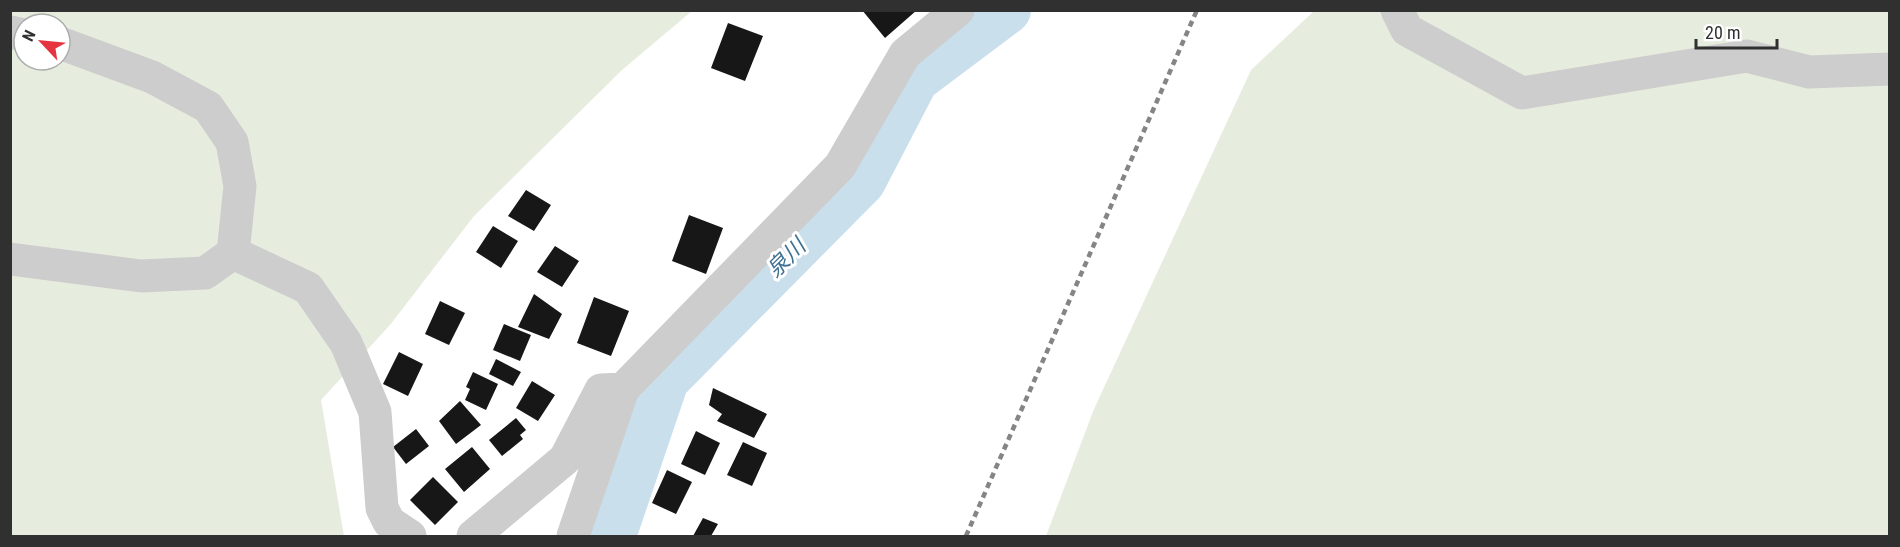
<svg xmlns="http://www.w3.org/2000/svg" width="1900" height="547" font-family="'Roboto Condensed','Noto Sans JP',sans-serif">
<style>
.green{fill:#e6edde;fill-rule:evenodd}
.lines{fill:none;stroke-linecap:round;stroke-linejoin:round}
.river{stroke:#cadfec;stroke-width:48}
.building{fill:#171717}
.minor{stroke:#cdcdcd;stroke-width:33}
.rail{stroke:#858585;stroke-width:4.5;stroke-dasharray:6 4.5;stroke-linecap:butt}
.labels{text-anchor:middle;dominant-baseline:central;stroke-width:6;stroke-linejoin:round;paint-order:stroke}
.water-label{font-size:22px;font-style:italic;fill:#3d7092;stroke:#fff}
</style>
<rect width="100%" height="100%" fill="#fff"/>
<path class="green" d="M10,11H692L622,70L474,216L390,325L321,400L344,536H11ZM24,24H60V60H24Z
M1314,11H1889V536H1046L1094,409L1251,70Z"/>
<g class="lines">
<path class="river" d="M612,536L665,380L862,181L915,79L1007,10"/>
</g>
<path class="building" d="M862,10H917L885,38Z
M728,23L763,36L745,81L711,68Z
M526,190L551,205L534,231L508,216Z
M689,215L723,228L706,274L672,261Z
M493,226L518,241L501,268L476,252Z
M555,246L579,261L562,287L537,272Z
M534,294L562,314L549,339L518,327Z
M594,297L629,311L611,356L577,343Z
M440,301L465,313L449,345L425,334Z
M504,324L531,335L520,361L493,350Z
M399,352L423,364L408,396L383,384Z
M496,359L521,372L513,386L489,374Z
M473,372L498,384L486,410L465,400L470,389L466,387Z
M532,381L555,395L538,421L516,408Z
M713,388L767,414L754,438L717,421L722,414L709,405Z
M460,401L481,425L456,444L439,421Z
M516,418L526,430L520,435L523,439L502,456L489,440Z
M416,429L429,446L406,464L393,447Z
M696,431L720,443L705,475L681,464Z
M743,442L767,453L752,486L727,475Z
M472,447L490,469L464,492L445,469Z
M667,470L692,482L676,514L652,503Z
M433,477L458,502L435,525L410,500Z
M703,518L718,524L711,536H693Z"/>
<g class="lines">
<path class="minor" d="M1397,10L1407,30L1522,93L1747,56L1809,72L1890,69
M10,32L24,35
M60,43L152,77L208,107L232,142L240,186L233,253L308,288L346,343L375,412L382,508L389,522L410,536
M10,259L141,276L205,273L233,253
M473,536L565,459L601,390L623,389
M573,536L623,389L840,166L905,54L958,10"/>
<path class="rail" d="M966,536L1197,10"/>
</g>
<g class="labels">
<g class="water-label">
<text transform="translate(786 258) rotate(-45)">泉川</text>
</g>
</g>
<rect width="1900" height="547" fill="none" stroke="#303030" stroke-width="24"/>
<g transform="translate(42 42) rotate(296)"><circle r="28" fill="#ffffff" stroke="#acacac" stroke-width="1.5"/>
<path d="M0-4.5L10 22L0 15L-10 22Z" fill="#e5343f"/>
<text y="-9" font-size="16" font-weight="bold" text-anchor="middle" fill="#303030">N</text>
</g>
<path d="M1696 39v9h81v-9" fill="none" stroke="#303030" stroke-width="3"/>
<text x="1705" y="39" font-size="18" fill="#303030" stroke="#ffffff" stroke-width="4.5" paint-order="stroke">20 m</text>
</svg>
